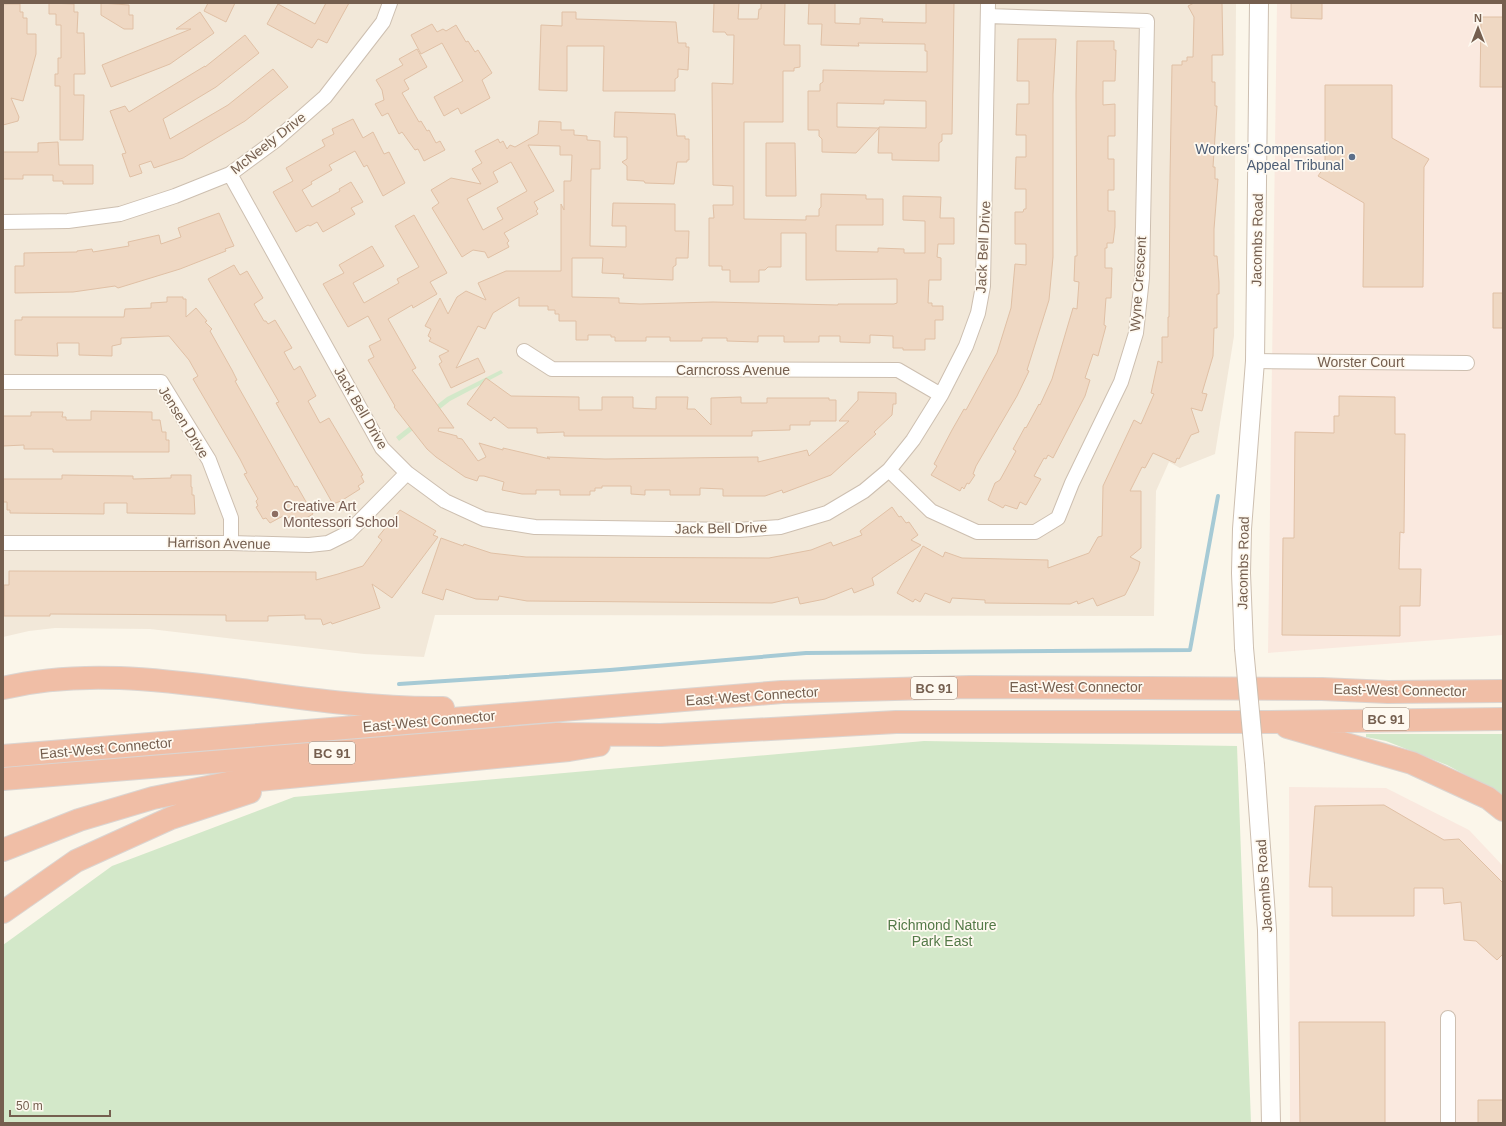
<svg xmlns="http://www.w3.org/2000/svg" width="1506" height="1126" font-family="Helvetica,sans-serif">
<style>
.residential{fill:#f2e8d9}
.commercial{fill:#fae9df}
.green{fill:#d3e8c9}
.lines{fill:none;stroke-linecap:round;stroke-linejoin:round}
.stream{stroke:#a6cad5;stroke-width:4}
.building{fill:#efd8c3;stroke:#e0c0a5;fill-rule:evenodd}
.minor-casing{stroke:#cdbfb0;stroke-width:16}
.tertiary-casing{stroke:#cdbfb0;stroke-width:20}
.motorway-casing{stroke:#dbd5d1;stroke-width:24}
.minor{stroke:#fff;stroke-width:14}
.tertiary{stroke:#fff;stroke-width:18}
.motorway{stroke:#f0bea6;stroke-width:22}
.tertiary-bridge-casing{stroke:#cdbfb0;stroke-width:20;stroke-linecap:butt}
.tertiary-bridge{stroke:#fff;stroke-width:18}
.service-dot{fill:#5c6f8a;stroke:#fef9f0;stroke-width:1.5}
.education-dot{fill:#8d6e63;stroke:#fef9f0;stroke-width:1.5}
.labels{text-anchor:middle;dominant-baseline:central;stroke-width:3.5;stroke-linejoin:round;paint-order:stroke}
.shield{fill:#fef9f0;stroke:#9e8d7f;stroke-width:1}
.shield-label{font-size:13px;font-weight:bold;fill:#755f4f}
.street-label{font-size:14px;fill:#755f4f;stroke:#fef9f0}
.service-label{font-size:14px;fill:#4e5e75;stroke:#fef9f0;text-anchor:end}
.education-label{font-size:14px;fill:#785e54;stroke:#fef9f0;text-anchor:start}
.park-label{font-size:14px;fill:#537947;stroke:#fef9f0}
</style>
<rect width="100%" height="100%" fill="#fbf6ea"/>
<path class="residential" d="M3,3H1236L1234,336L1215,454L1180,468L1169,462L1156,491L1154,616L435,615L424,657L364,654L150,629L55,628L29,631L3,637Z"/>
<path class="commercial" d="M1277,3H1503V635L1268,653Z
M1289,787L1386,788L1469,830L1503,866V1123H1290Z"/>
<path class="green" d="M501,370L503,373L450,401L399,441L396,437L447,397Z
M1366,734H1503V795L1447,765L1386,741L1366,737Z
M924,741L1237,746L1251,1123H3V945L112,866L294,797Z"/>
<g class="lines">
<path class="stream" d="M399,684L610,670L806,653L1190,650L1218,496"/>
</g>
<path class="building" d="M49,3L74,4V12H78L77,33H84L85,74H74V95H84L83,140H60V86H55V74H58V58H61V25H56V14H49Z
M101,3L129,5V15H133V29H124L101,15Z
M208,3H235L226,22L204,11Z
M326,3H349L327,43L318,39L312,48L267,24L278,4L315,24Z
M714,3H739L738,19H758L759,9H761V3H785L784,45H800V67L794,68V71H783V122H744V219L806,220V216H819V209L821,207V194L866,195V199H883V225H836V251L878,252V248L904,249V253H925V221L903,220V196L941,197L940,218H954V244H938L937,257L941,258V280H929L928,303H932V306H943V320H935V339H925V350H903V348H893V336L870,335V343L840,342V336H819V342H784V336H758V342L727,341V338H702V341H670V337H646V341H615V337H611V335H588V340H576V321H559V314H555V310H548V306H519V297L493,313L485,329L478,326L456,368L478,358L485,372L451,388L439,364L442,362L439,356L449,351L429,341L431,338L428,336L431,329L425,326L440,298L448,314L457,297L466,291L486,300L478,283L506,271H561V204L564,210V181H571L572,155H560V146L528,145L554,191L534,202L538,209L536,211L538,214L504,233L509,241L507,243L509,247L488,258L485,252L473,250L462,257L432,208L439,203L431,190L451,178L481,184L472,169L482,163L475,151L498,139L500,143L503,141L507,149L510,145L515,147L538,134L539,121L561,122V130H574V135L587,136V140L600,141V169H591L590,246L626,247V226H612L613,203L675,204V231H689L688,258H676V265L673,267V280L623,278L624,274L602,273L603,258H572V297L619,298V303L640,304L713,302L838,305V304H894L897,303V279L806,280V233H781V267H768L765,270H759V282H730V270H722V266H709V218H714L713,205H733V186L713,185L712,83L733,84L734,35H727L725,32H713ZM511,162L527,191L497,208L503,219L483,230L467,199L498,182L493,172Z
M809,3H835V23L860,24V18L883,19L882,22L926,23V3H954L952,134H942V141L939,143V161L892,160V153H878L879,127L926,128V101L884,100V104L837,103V127L879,128L856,153L822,152V139L819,136V130H808V91H820V84L823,82V70L927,72V51H925V44L858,43L859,46L821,45L822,24H808Z
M1194,3H1222L1223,55H1212V82H1215V106H1217L1213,167H1215V179H1218L1214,229V256H1217L1219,282V294H1217V328H1214L1213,356L1202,393L1207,394L1202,411L1191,408L1199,432L1191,435L1179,459L1177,458L1175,463L1153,453L1145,468L1142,467L1130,491H1141V548L1130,557L1140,562L1138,570L1125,595L1097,606L1093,598L1078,604L1077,601L1070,604L985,603V600L952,598L950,603L925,593L920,602L915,599L913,602L897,593L923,546L943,557L945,552L962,558L1048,560V568L1089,553L1098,537L1102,536L1103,486L1134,420L1141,424L1154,394L1151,393L1158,361L1162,363V337H1168V317H1169L1170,177L1172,65H1182V61H1187V57H1193L1194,17L1188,6Z
M1291,3H1322V19L1291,18Z
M3,4H20V12H23V18H27V34H36V54L23,101L11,98L19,117L18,121L3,125Z
M200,12L214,33L170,64L111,87L102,65L191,29H176Z
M562,12H576V19L676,22L678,43H686V47H689L688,70L678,69V77L675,79V91H603L604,46H567V91L539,90L541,25L562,26Z
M1481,17H1503V87H1480Z
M432,24L437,32L443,29L446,31L456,25L466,42L468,41L475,52L478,50L492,73L482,80L490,98L461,114L458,108L444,116L434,97L463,81L442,43L421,54L411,35Z
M245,35L259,53L216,87L163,119L170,139L228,105L273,69L288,87L245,121L183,158L154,168L151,161L139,165L142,173L130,177L122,154L126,153L110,111L125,106L129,112L205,66V67Z
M1018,39H1056L1053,94V257L1049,300L1027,370L1029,371L1017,396L976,466L973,474L975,475L969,484L967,483L964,489L962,487L960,491L931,475L937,466L934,464L952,430L964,409L966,410L997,353L1011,308L1015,264L1026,265V244H1015V212H1023L1024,209H1026V189H1015L1016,157H1026V135H1016L1017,104H1029V81H1017Z
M1077,41H1114V50H1116L1115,81H1103V105L1115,104V136H1108V159H1114V190H1108V211H1115V227L1113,243H1107V248H1105V268H1112L1111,298H1106L1104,325L1106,326L1098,356L1093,354L1085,378L1090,380L1085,396L1053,458L1048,455L1046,459L1044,458L1034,476L1041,479L1034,491L1026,505L1020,502L1017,509L1005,505L1003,508L988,500L995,483L1000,480L1016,451L1013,449L1025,427L1026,428L1039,404L1040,405L1052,379L1073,308L1077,309L1079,282L1074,281L1075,256H1077L1076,94Z
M417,49L427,67L404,80L409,89L402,93L419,122L421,121L427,131L429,130L436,143L440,141L445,150L424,161L418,149L415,150L402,132L399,134L388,113L382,116L375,104L384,100L382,90L376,80L403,65L399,59Z
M1325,85H1392V138L1429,159L1424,167L1423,287H1363L1364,203L1318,176L1325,166Z
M615,112L675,114L677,136H685V139H689V160H687V162H677L674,184L645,183L644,181L627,180V166L622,162L627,159V137H614Z
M353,119L363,138L373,132L384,154L389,152L405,183L383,196L367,165L364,167L355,151L329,165L332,170L311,182L312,184L302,190L312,207L340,191L339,189L351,182L363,202L351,208L355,214L323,232L317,222L310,226L308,225L296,232L273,192L293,181L286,168L325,146L322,140L334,134L332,129Z
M58,142L59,165H93V184H63V181H53V175H23V179H3V152H38V143Z
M766,143H795L796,196H766Z
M219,213L234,246L225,249L226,251L180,269L118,288L115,286L73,292L15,293V266H24V253L77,252V251L92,249L93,252L129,246L128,242L159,235L161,244L181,237L178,228Z
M414,215L447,273L430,282L437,294L413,308L412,305L388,319L416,368L412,370L454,428H439L438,431L457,436V438L462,439L478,461L486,457L479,443L503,450V448L550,459L547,457L605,459L758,457V462L807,450L809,456L849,421H839L858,400V392L896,393V404H893L892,415L874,432L876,434L831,475L783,493L782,490L765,496H723V489L700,488V495H670V490H645V495L631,494V486H602V488H595V491H590V495H560V490H536V494H522L502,490L504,482L484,476H479L477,481L465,477L436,457L427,449L394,407L395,406L368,360L374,357L369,346L381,340L368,316L348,327L323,284L344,273L339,265L372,246L384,266L353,283L364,303L399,283L397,279L419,267L395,226Z
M234,265L240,275L247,271L263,298L254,304L264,321H266L268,324L275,320L292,348L284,352L294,370L300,366L316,396L308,401L320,423L329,418L363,475L361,476L364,482L358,486L360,489L341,501L333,504L276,403L279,402L208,279Z
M1493,293H1503V328H1493Z
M167,297H183V299H186V317L196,308L207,321L205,322L212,329L210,331L232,370L237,380L235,381L295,487L297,486L313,514L303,520L292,516L284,519L283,516L270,523L266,518L263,519L256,507L258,506L256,501L258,499L244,474L247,473L240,459L193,379L198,376L189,360L169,336L121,338V344L112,346V356L79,355V343H57L58,356L15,355V320H22V317H124L125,309L151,308V303L167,302Z
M486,378L511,396L579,397V410H602V397H633V408L656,409V397H688L687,409H695L711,425V398L741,397V403H767V398H829V400H836V421H810V425H790V430L752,431V436H564V432L537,433V428H508L494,417L491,421L467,404Z
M1339,396L1395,397V434H1405L1404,533L1400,532L1399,569H1421L1420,606H1400V636L1282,635L1283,538H1294L1295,432L1334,433V416H1339Z
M91,411L152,412V420H160L162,432H166V440H169V452H53V449H24V445L3,446V416H31V412H63L62,417H66V420H91Z
M62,475L133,476V479L171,478V475H191V487H192V495H194L195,514L127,513V503H104V514L10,513V510H7V502H3V479H62Z
M892,507L899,517L901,516L906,523L909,522L918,535L911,540L921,545L872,578L874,585L854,593L852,588L825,599L800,604L798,597L772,603L527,601L499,596L498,600L476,599L446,589L443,600L422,593L441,538L463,546L464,544L491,553L526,557L769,558L811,550L831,542L833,546L862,535L860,531Z
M400,510L436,531L433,535L438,537L392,598L372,584L380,608L332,624L331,622L323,625L321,619H305V615L268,616V621H226V615L50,614V616H4V585H9V571L316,572V580L338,574L363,566L382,540L378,537Z
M1384,805L1444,840L1459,839L1503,883V954L1497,960L1476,941L1464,940L1461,902L1444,904L1443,888H1414V916H1332V887H1309L1315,806Z
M1299,1022H1385V1123H1300Z
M1478,1100H1503V1123H1478Z"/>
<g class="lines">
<defs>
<path id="minor" d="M230,174L382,448L407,473L445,501L484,519L535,527L738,530L780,527L827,513L864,491L889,470L913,440L941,395L966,346L978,313L983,286L988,3
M3,222L68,221L120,214L175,196L230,174L276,140L325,97L383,22L390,3
M524,351L552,369L898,370L941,395
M1255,361L1467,363
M3,382H161L209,460L231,518V543
M889,470L931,511L977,532H1035L1058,518L1072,483L1121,382L1136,333L1142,278L1147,21L988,16
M3,543H231L309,545L328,543L348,533L407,473
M1448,1018V1123"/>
<path id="tertiary" d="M1244,648L1241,573L1242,529L1255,361L1259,3
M1255,765L1267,930L1271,1123"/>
<path id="motorway" d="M3,688C81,669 163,680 241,690C307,699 376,709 443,708
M1287,727L1412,763L1488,798L1503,810
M3,756L782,692L970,687L1322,689L1388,692L1503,691
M3,779L557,734L661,735L896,722H1268L1503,719
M3,850L79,820L153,798L228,783L569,750L599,745
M3,912L76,861L171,818L250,792"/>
</defs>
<use href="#minor" class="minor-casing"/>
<use href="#tertiary" class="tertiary-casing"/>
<use href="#motorway" class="motorway-casing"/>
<use href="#minor" class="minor"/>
<use href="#tertiary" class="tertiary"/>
<use href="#motorway" class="motorway"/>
<defs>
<path id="tertiary-bridge" d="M1244,648L1255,765"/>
</defs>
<use href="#tertiary-bridge" class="tertiary-bridge-casing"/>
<use href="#tertiary-bridge" class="tertiary-bridge"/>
</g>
<circle class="service-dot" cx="1352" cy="157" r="4"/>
<circle class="education-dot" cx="275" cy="514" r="4"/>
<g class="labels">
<g class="shield">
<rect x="911" y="677" width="46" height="22" rx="3"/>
<rect x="1363" y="708" width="46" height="22" rx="3"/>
<rect x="309" y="742" width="46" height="22" rx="3"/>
</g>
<g class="shield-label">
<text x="934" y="688">BC 91</text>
<text x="1386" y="719">BC 91</text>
<text x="332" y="753">BC 91</text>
</g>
<g class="street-label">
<text transform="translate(268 143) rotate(-38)">McNeely Drive</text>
<text transform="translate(1257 240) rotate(-89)">Jacombs Road</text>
<text transform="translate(983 247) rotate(-87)">Jack Bell Drive</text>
<text transform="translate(1138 284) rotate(-86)">Wyne Crescent</text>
<text x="1361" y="362">Worster Court</text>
<text x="733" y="370">Carncross Avenue</text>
<text transform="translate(361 408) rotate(60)">Jack Bell Drive</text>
<text transform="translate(184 422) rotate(58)">Jensen Drive</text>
<text transform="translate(721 528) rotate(-1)">Jack Bell Drive</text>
<text transform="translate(219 543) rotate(1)">Harrison Avenue</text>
<text transform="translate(1243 563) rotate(-89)">Jacombs Road</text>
<text x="1076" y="687">East-West Connector</text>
<text transform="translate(1400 690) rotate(1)">East-West Connector</text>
<text transform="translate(752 696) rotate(-4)">East-West Connector</text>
<text transform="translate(429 721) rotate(-5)">East-West Connector</text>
<text transform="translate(106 748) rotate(-5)">East-West Connector</text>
<text transform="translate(1264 886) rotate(-94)">Jacombs Road</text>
</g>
<g class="service-label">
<text x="1344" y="149">Workers' Compensation<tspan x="1344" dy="16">Appeal Tribunal</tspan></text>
</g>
<g class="education-label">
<text x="283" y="506">Creative Art<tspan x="283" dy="16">Montessori School</tspan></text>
</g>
<g class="park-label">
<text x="942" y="925">Richmond Nature<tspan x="942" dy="16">Park East</tspan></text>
</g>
</g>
<rect width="1506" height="1126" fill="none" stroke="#755f4f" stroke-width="8"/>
<g transform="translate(1478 28)" stroke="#fef9f0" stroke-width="3" paint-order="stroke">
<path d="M0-3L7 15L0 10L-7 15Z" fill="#755f4f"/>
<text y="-6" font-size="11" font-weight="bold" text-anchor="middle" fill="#755f4f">N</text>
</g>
<path d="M10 1110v6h100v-6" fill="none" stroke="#755f4f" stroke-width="2"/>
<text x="16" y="1110" font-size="12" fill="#755f4f" stroke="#fef9f0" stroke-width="3" paint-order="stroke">50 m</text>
</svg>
